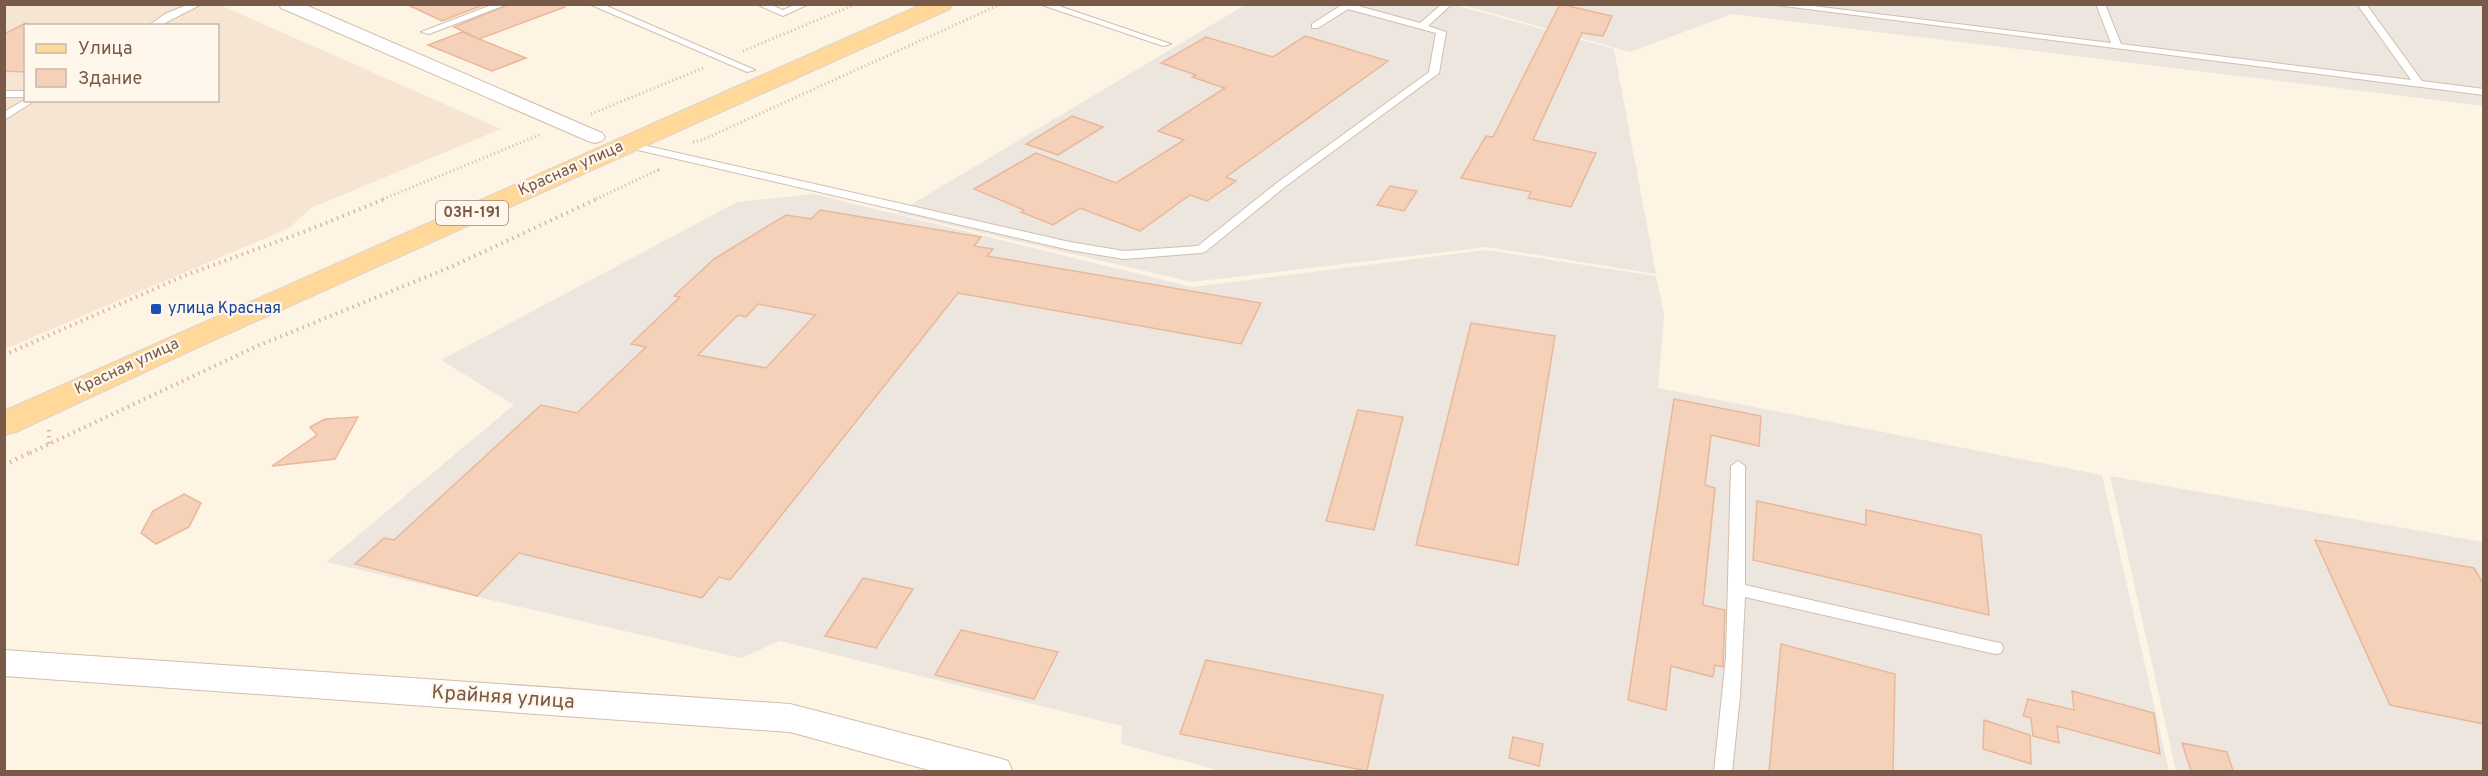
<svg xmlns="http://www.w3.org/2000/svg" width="2488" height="776" font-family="Overpass,sans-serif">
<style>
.residential{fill:#f6e5d2;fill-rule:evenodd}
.industrial{fill:#ede6df}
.building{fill:#f5d1ba;stroke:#e9b799;stroke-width:1.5;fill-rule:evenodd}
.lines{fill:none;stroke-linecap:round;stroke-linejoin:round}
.service-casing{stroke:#d3bdac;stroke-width:2}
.minor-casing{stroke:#d3bdac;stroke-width:2}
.primary-casing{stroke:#dcd4cf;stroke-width:2}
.path-far2{stroke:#dbb49d;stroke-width:3;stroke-dasharray:1 3;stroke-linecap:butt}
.path-far1{stroke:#dbb49d;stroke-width:4;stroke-dasharray:1.5 4.5;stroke-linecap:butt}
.path{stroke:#dbb49d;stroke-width:4.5;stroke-dasharray:1.5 5;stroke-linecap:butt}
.service{fill:#fff;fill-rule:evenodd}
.minor{fill:#fff;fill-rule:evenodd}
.primary{fill:#ffd89a;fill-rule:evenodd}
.transit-dot{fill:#1a4fb4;stroke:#fff7ec;stroke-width:2}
.labels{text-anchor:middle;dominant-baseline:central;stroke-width:4.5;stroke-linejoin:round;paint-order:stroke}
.shield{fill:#fff7ec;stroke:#a18878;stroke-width:1.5}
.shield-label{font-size:15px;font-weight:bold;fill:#795947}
.street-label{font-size:16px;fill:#795947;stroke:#fff7ec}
.transit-label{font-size:16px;fill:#164399;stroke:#fff7ec;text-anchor:start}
.near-street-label{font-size:20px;fill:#795947;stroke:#fff7ec}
</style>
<rect width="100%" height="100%" fill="#fef4e4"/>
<path class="residential" d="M5,5H220L501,129L311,208L289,228L5,349ZM26,26H218V100H26Z"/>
<path class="industrial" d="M1245,5H1455L1614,49L1656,274L1487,247L1192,282L897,213Z
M1463,5H2483V106L1732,14L1630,52Z
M814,194L1192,287L1486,250L1656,276L1664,314L1658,388L2102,475L2169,771H1221L1121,744L1122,726L780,641L741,658L326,562L514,405L441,360L737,202Z
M2110,476L2483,542V771H2176Z"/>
<path class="building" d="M406,4H486L442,21Z
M510,4H565V7L479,39L454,27Z
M1560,4L1612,16L1603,36L1582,33L1533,140L1596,153L1571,207L1528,198L1531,192L1461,178L1486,136L1493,137Z
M26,23V72L4,71V34Z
M462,32L526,58L492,71L428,45Z
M1305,36L1388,61L1226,177L1236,181L1207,201L1190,195L1140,231L1080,208L1053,225L1021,212L1024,210L974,189L1036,153L1116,183L1184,140L1158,131L1225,88L1192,77L1196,75L1161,63L1206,37L1273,57Z
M1072,116L1103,127L1058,155L1026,144Z
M1390,186L1417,191L1404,211L1377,205Z
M820,210L981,237L974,246L993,249L987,256L1261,303L1241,344L958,293L730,580L719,577L702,598L519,553L477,596L355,564L384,538L394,540L541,405L577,413L646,347L631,344L680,297L674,296L714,259L786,215L811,219ZM758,304L815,315L766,368L698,355L738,315L746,317Z
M1471,323L1555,336L1518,565L1416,545Z
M1674,399L1761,416L1759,446L1711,435L1705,485L1715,488L1703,605L1725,610L1723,667L1715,665L1713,677L1671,666L1666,710L1628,700Z
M1358,410L1403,417L1374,530L1326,521Z
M358,417L335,459L272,466L317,435L310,427L325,419Z
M184,494L201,503L189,527L156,544L141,533L153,511Z
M1757,501L1866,525V510L1981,535L1989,615L1753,560Z
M2315,540L2474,568L2484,585V724L2390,705Z
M863,578L913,589L876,648L825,636Z
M961,630L1058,652L1034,699L935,675Z
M1781,644L1895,674L1893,771H1769Z
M1206,660L1383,695L1367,771L1180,734Z
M2072,691L2154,713L2160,754L2057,726L2059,743L2033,736L2031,718L2023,716L2028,699L2074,710Z
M1984,720L2030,735L2031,764L1983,749Z
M1513,737L1543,744L1539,766L1509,758Z
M2182,743L2227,752L2233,771H2191Z"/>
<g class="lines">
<defs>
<path id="service" d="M189,4H202L159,26H148L165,14Z
M494,4H508L429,34L421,32Z
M589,4H602L755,70L747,72Z
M756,4H769L783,10L796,4H809L783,16Z
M1039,4H1053L1171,44L1163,46Z
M1343,4H1351L1420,23L1442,4H1452L1428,26L1446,32L1439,73L1286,186L1205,252L1201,253L1124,259L1070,250L625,147L620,144L625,141L1070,242L1124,251L1198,246L1278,182L1429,72L1436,33L1348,9L1318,28H1312V24Z
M1768,4H1797L2111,43L2096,4H2105L2121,44L2411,80L2357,4H2366L2422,81L2484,89V95Z
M4,91H26V97H4Z
M26,99L36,100L4,120V112Z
M1738,461L1745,466V585L1995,642L2001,643L2003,648L2001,653L1995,654L1745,597L1740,696L1732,772H1714L1726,657L1731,466Z"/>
<path id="minor" d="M279,4H303L602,133L605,137L602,141L595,143L588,141L281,8Z
M4,650L790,704L995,757L1008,761L1013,772H936L790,732L4,676Z"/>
<path id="primary" d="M923,4H952L950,9L192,350L16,432L4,435V411Z"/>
</defs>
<use href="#service" class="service-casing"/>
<use href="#minor" class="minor-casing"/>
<use href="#primary" class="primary-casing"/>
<path class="path-far2" d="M743,51L856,4
M591,114L703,68
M693,142L702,140L1001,4
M383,199L542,134
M596,199L658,170L656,168"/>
<path class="path-far1" d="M4,355L186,275L306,231L387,198
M49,430V444
M30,453L255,347L453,266L599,198"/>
<path class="path" d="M4,465L33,451"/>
<use href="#service" class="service"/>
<use href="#minor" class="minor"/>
<use href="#primary" class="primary"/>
</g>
<rect class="transit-dot" x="150" y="303" width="12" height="12" rx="3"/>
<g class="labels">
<rect class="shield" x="436" y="201" width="72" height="24" rx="4.5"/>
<g class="shield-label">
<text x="472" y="213">03Н-191</text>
</g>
<g class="street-label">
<text transform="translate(571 169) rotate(-24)">Красная улица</text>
<text transform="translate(127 367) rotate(-25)">Красная улица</text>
</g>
<g class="transit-label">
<text x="168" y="309">улица Красная</text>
</g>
<g class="near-street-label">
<text transform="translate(503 698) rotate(4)">Крайняя улица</text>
</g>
</g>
<rect width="2488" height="776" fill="none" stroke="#795947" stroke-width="12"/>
<rect x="24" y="24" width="195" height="78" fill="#fff7ec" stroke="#c9b8aa" stroke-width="1.5"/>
<rect x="36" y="44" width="30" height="9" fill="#ffd89a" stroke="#c9b8aa" stroke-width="1.5"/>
<text x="78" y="54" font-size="18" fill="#795947">Улица</text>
<rect x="36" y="69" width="30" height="18" fill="#f5d1ba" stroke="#c9b8aa" stroke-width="1.5"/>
<text x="78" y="84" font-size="18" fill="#795947">Здание</text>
</svg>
